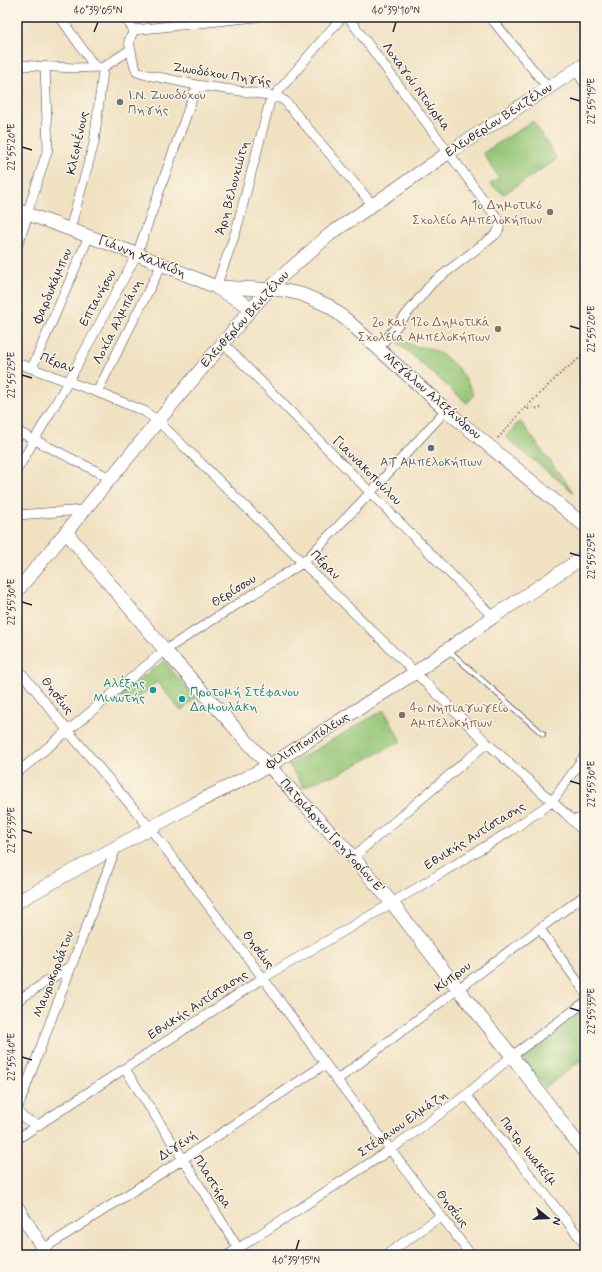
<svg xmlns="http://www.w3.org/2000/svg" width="602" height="1272" font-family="Mynerve,sans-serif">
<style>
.green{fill:#93c576;stroke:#5a7458}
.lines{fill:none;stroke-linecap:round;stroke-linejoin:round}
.lane-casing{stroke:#413f4f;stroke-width:6}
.street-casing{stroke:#413f4f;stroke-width:10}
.secondary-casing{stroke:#413f4f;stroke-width:14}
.path{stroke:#413f4f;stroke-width:2;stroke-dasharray:1 3;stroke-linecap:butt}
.lane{stroke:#fff;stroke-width:4.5}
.street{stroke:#fff;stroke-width:9}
.secondary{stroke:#fff;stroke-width:13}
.ticks{fill:none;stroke:#22223b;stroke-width:1.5}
.worship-dot{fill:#6b7280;stroke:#fcf5e5;stroke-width:1.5}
.education-dot{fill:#8d6e63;stroke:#fcf5e5;stroke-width:1.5}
.service-dot{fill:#5c6f8a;stroke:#fcf5e5;stroke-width:1.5}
.culture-dot{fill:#0f9aa8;stroke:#fcf5e5;stroke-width:1.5}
.labels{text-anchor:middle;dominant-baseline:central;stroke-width:3;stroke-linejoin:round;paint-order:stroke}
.street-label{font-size:13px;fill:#22223b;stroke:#fcf5e5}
.worship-label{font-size:13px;fill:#5b616d;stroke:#fcf5e5;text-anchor:start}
.education-label{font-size:13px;fill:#785e54;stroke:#fcf5e5;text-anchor:end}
.service-label{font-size:13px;fill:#4e5e75;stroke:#fcf5e5}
.culture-label{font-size:13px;fill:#0d838f;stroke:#fcf5e5;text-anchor:end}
.neatline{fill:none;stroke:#22223b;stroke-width:1.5}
.ticks-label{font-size:10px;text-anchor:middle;fill:#22223b}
</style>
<rect width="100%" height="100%" fill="#fcf5e5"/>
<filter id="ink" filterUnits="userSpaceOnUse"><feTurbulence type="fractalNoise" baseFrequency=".025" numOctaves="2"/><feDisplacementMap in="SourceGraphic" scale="8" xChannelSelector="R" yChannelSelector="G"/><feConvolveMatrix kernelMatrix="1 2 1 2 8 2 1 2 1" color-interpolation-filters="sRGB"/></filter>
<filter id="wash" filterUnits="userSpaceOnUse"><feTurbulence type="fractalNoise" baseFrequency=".012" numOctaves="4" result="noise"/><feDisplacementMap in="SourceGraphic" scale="16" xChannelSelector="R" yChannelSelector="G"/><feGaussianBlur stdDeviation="0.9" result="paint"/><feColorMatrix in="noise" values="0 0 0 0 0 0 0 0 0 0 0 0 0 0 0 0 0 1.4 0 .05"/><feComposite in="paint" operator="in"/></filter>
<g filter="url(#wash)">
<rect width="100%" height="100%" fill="#f0e1c1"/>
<path class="green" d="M533,121L557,159L504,194L490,184L499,178L483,153Z
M403,338C405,340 408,343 410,344C414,347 423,347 428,348C452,357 464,373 474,395L467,403L398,343Z
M520,421L573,492L505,437Z
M164,661L195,698L181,711L157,682L129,706L120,695Z
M384,710L401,741L333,777L328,776L304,787L289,765Z
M585,1004V1057L545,1088L520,1055Z"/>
</g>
<g filter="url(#ink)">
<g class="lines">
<defs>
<path id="lane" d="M449,651L543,734"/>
<path id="street" d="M60,17L95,67
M124,17L134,30
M348,17L497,218C501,224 500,230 495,235L432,283L378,349
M490,17L548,88
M134,30L129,41L133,61L137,72L143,74L197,85L275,96L285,101L372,204
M134,30L256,17
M17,65L75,68L99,67L102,68L103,71L94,143L70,229
M102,68L130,50
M576,70L585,84
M27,214L48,149L45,66
M17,247L28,215
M216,287L236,231L270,101L342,17
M223,343L493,617
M17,363L97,392L144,411L158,421L487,743L566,814L585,833
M32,368L89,236
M97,392L162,264
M17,431L110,478
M17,470L68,382L137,254L197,85
M17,515L84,510
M17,667L68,731L150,828L263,978L337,1080L471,1255
M17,773L165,650L304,562L370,493L446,410
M572,820L585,818
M353,857L487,743
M540,929L585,992
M17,1001L72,965
M125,1069L183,1159L238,1248
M337,1080L458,989L585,895
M466,1095L585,1244
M17,1110L116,848
M17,1111L25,1119L39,1125
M17,1139L263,978L392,903L512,830L552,802L585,755
M43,1249L183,1159L325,1064
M228,1255L390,1150L466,1095L512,1056L585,1002
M386,1255L441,1216"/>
<path id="secondary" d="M17,210L137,254L216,287L281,290L301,294L329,306L349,322L446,410L585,526
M217,288L252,308
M66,532L165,650L269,766L353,857L392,903L458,989L512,1056L585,1153
M17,591L252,308L281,277L329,235L448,153L585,64
M17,902L192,805L269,766L416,672L493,617L585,556
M17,1207L47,1255"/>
</defs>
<use href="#lane" class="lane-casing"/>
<use href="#street" class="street-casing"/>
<use href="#secondary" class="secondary-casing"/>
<path class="path" d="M524,409L541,408
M498,438L524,409L562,372L585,354"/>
<use href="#lane" class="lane"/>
<use href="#street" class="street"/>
<use href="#secondary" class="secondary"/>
</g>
</g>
<path class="ticks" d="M94,32L98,22M393,32L396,22M570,98L580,101M22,147L32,150M570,326L580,329M22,375L32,378M570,553L580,556M22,602L32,605M570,781L580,784M22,830L32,833M570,1008L580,1011M22,1057L32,1060M296,1250L299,1240"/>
<circle class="worship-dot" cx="120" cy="102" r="4"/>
<g class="education-dot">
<circle cx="550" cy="212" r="4"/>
<circle cx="498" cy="329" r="4"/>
<circle cx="402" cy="715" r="4"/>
</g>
<circle class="service-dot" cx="431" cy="448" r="4"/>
<g class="culture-dot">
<circle cx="153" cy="690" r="4"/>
<circle cx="182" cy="699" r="4"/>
</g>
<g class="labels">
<g class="street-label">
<text transform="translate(222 75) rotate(9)">Ζωοδόχου Πηγής</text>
<text transform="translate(416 87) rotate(54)">Λοχαγού Ντούρμα</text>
<text transform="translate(499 120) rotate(-33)">Ελευθερίου Βενιζέλου</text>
<text transform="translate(78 143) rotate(-78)">Κλεομένους</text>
<text transform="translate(233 188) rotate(-75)">Άρη Βελουχιώτη</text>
<text transform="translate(142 257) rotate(22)">Γιάννη Χαλκίδη</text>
<text transform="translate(53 286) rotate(-67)">Φαρδυκάμπου</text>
<text transform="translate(98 298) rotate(-61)">Επτανήσου</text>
<text transform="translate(245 319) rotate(-48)">Ελευθερίου Βενιζέλου</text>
<text transform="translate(118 322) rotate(-63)">Λοχία Αλμπάνη</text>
<text transform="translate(57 363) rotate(21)">Πέραν</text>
<text transform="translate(432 396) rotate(41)">Μεγάλου Αλεξάνδρου</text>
<text transform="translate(367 471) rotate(45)">Γιαννακοπούλου</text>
<text transform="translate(325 565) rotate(45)">Πέραν</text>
<text transform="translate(234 591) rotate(-32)">Θερίσσου</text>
<text transform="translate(57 696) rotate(52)">Θησέως</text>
<text transform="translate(308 741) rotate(-32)">Φιλιππουπόλεως</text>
<text transform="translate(332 836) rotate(48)">Πατριάρχου Γρηγορίου Ε'</text>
<text transform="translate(475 836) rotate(-32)">Εθνικής Αντίστασης</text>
<text transform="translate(258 950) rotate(53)">Θησέως</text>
<text transform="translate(54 974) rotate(-69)">Μαυροκορδάτου</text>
<text transform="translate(453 977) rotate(-37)">Κύπρου</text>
<text transform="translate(198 1005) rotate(-33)">Εθνικής Αντίστασης</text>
<text transform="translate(403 1124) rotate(-35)">Στέφανου Ελμάζη</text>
<text transform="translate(178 1146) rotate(-33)">Διγενή</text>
<text transform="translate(528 1152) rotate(52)">Πατρ. Ιωακείμ</text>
<text transform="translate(212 1182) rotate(58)">Πλαστήρα</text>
<text transform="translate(452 1209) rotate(52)">Θησέως</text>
</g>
<g class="worship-label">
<text x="128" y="95">Ι.Ν. Ζωοδόχου<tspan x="128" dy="15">Πηγής</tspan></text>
</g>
<g class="education-label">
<text x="542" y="205">1ο Δημοτικό<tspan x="542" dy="15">Σχολείο Αμπελοκήπων</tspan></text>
<text x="490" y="322">2ο και 12ο Δημοτικά<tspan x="490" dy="15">Σχολεία Αμπελοκήπων</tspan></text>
<text x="410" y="708" text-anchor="start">4ο Νηπιαγωγείο<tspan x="410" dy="15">Αμπελοκήπων</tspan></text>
</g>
<g class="service-label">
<text x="431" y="462">ΑΤ Αμπελοκήπων</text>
</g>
<g class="culture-label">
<text x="145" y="683">Αλέξης<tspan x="145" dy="15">Μινωτής</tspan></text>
<text x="190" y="692" text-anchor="start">Προτομή Στέφανου<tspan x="190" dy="15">Δαμουλάκη</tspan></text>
</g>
</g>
<rect width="602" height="1272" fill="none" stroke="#fcf5e5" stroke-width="44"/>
<g transform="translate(548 1218) rotate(108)" stroke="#fcf5e5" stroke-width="3" paint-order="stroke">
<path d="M0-3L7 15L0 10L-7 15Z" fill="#22223b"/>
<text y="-6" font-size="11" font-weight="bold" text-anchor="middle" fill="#22223b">N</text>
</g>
<rect x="22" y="22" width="558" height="1228" class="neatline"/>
<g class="ticks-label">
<text x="98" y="14">40°39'05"N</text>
<text x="396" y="14">40°39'10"N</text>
<text transform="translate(591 101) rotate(-90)" y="4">22°55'15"E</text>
<text transform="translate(11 147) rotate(-90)" y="4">22°55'20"E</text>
<text transform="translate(591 329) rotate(-90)" y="4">22°55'20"E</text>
<text transform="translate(11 375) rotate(-90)" y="4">22°55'25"E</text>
<text transform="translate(591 556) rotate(-90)" y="4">22°55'25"E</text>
<text transform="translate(11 602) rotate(-90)" y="4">22°55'30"E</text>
<text transform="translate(591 784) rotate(-90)" y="4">22°55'30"E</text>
<text transform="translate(11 830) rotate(-90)" y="4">22°55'35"E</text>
<text transform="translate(591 1011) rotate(-90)" y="4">22°55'35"E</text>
<text transform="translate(11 1057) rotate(-90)" y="4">22°55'40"E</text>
<text x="296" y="1264">40°39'15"N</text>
</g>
</svg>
